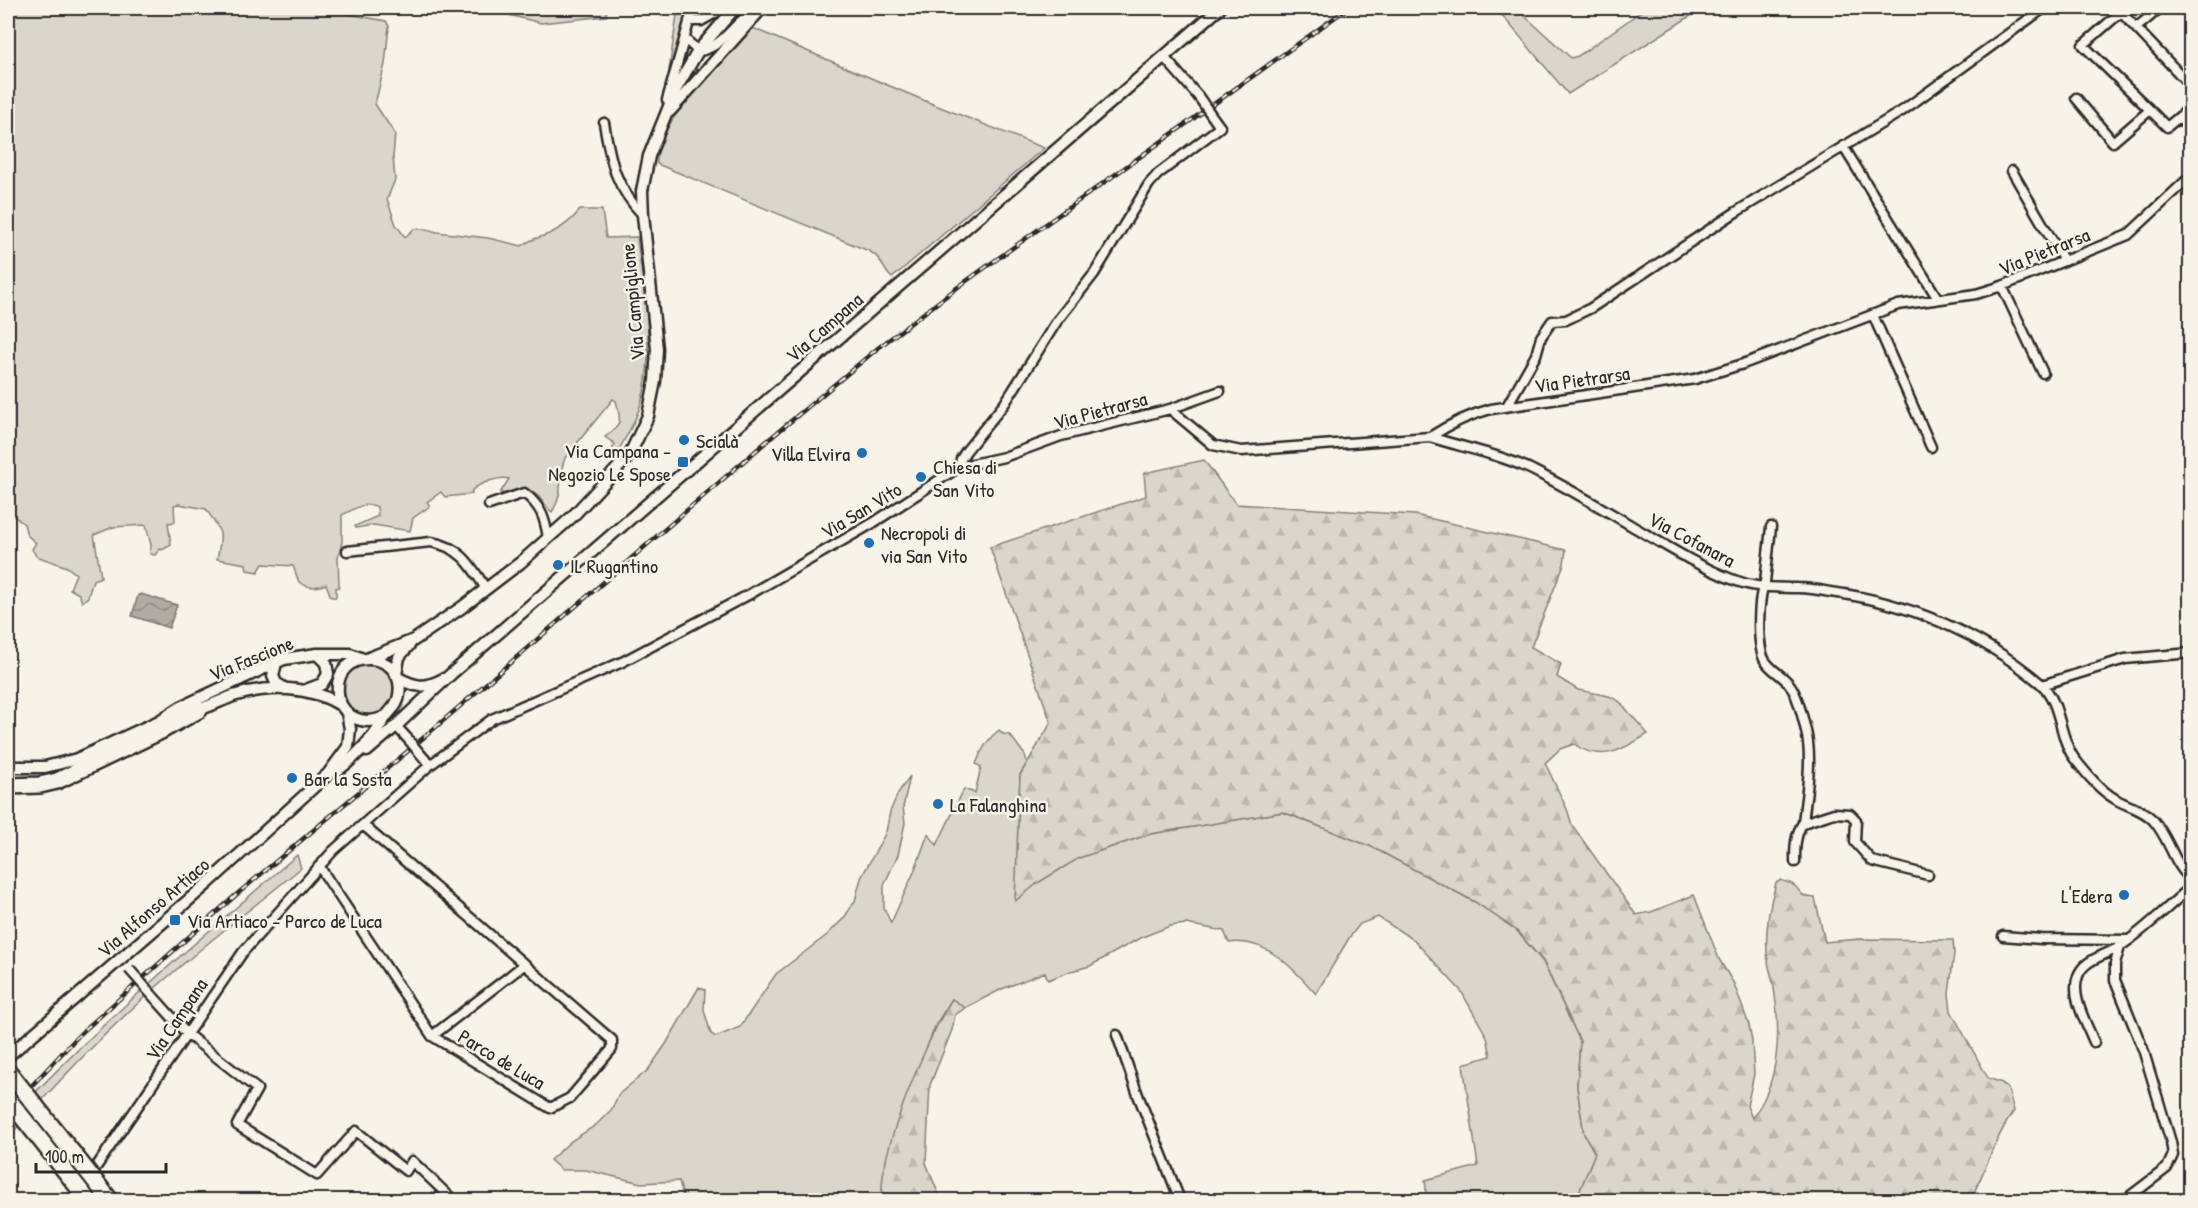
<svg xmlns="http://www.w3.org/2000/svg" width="2198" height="1208" font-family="'Patrick Hand',sans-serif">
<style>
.grass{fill:#dad6cc;stroke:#82807c;stroke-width:1.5}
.forest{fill:url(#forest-firs);stroke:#82807c;stroke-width:1.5}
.water{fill:url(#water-waves);stroke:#7a7874;stroke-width:1.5}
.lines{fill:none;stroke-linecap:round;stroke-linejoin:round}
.minor-casing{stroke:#2b2b2b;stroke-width:13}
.tertiary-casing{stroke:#2b2b2b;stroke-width:15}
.secondary-casing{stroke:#2b2b2b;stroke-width:15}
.motorway-casing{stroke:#2b2b2b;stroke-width:20}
.minor{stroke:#f7f3e8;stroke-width:8}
.tertiary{stroke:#f7f3e8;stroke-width:10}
.secondary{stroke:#f7f3e8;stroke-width:10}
.motorway{stroke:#f7f3e8;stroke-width:15}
.rail-casing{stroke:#2b2b2b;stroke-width:4.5}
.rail{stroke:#f7f3e8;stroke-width:2;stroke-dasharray:7;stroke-linecap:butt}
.minor-bridge-casing{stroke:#2b2b2b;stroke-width:13;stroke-linecap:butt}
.motorway-bridge-casing{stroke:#2b2b2b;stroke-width:20;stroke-linecap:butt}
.minor-bridge{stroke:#f7f3e8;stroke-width:8}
.motorway-bridge{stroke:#f7f3e8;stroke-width:15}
.poi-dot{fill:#1f6fb2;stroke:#f7f3e8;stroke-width:2}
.labels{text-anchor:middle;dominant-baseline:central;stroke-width:5;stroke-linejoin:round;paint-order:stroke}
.street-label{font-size:20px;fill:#2b2b2b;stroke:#f7f3e8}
.poi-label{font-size:20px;fill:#2b2b2b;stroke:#f7f3e8;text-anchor:start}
</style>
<defs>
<pattern id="forest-firs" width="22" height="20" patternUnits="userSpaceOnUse" patternTransform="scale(1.5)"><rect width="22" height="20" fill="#dad6cc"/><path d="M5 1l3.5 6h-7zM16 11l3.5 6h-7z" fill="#bbb8af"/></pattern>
<pattern id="water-waves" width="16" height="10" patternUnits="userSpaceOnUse" patternTransform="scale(1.5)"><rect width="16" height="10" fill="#afaca4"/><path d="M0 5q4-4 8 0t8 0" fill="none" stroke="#8f8c86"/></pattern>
</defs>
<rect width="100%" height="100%" fill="#f7f3e8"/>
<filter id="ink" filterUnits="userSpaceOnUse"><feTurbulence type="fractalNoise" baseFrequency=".0167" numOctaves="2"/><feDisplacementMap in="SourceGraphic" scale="12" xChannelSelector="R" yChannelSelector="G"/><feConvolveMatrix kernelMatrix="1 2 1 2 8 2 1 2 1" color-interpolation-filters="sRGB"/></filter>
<g filter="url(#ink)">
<path class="grass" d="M8,8H329L353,15L386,21L389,26L385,64L375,104L395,134L393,157L395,180L387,199L396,225L405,237L414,229H426L437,232L488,238L522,246C532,237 542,238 553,232C563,227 573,219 580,210H602L606,238L637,237C643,290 656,347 642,400C637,419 626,437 616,455L611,451L615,444L605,437C623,425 621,419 616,401L613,399L565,458C557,478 565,492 552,512C547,508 543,502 539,497C528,486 513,495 500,493L509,479C499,476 481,483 472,490V494L445,497L441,492L427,502L430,506L413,518L410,531L374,525L356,528L355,526L378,516L377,507C366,500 353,510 342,515V542L338,557L339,587L336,588V597H331L326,584C317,588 307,588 299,582L293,566L263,564L258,572L247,570L246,564L217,559C223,531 222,533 206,509L179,504L174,505L175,522L168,523L171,545L162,550L160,549L155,555L150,554L151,545L146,525L113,527L94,535L101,577L93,580L88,597L82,602L79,594L70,589L76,574L67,567L36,556L32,549L36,543L27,535L24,524L14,516L8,517Z
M503,8H607L606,16L541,23L505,14Z
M678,8H688L668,77Z
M1496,8H1516L1571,58L1578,56L1646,8H1703L1568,94Z
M750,27L935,105L1044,148L892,278C882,270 884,259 869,251L657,164C654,123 724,58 750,27Z
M342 690a26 26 0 1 1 52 0a26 26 0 1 1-52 0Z
M999,730L1003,734L1010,735L1025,755L1027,763L1020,775L1016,900L1039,882L1078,858L1150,834L1283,812L1372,847L1475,902L1516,930L1543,962L1580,1041L1577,1087L1584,1134L1595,1153L1576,1200H1427L1425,1180L1478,1166L1463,1064L1491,1056L1487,1037L1461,991L1414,940L1378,917L1360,924L1349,938L1316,994C1294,969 1266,937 1229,943L1224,931L1186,924L1170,926L1140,938L1090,966L1071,971L1048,980L1045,972L1002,989L965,1008L952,999L936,1024L901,1113L881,1195L882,1200H684L679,1181L641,1183L586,1170H561L550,1160L571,1141L596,1125L611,1110L619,1094L648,1070L666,1044L699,987L705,990L704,1010L711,1034L716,1037L740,1027L776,974L827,935L844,918L855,901L861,878L886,832L890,812L898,793L910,776L903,807L905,823L898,855L884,885V908L891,923L914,872L928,834L937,845L964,789L975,793L981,767L976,764C981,750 987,739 999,730Z
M297,855L301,868C257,904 212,939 169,976C111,1025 58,1081 8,1138V1123L12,1117C100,1022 199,940 297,855Z"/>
<path class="forest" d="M1204,460L1236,504L1415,515L1566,550L1564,564L1531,647L1561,664L1557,677L1578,690L1609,696L1619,701L1648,734C1623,749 1602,764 1574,744L1560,749L1545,763L1567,809L1572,825L1636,915L1651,912L1694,895L1719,959L1734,984L1749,1025L1752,1041L1754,1074L1747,1106L1752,1118C1780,1083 1781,1031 1774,988C1773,979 1769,970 1768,961C1764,935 1769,907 1776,883L1781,880C1785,882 1789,882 1792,884C1804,892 1796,896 1815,898L1825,942L1859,939L1953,940L1954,953L1949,994L1951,1011L1988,1078L2002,1083L2008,1089L2014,1111C1994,1139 1986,1171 1970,1200H1656L1642,1194L1629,1200H1576L1595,1153L1584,1134L1577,1087L1580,1041L1543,961L1516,930L1475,902L1372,847L1283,812L1150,834L1079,858L1039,882L1015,901L1020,775L1051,723L990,547L1146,496L1144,473Z
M952,999L965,1008L955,1015L952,1030L930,1085L926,1163L941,1200H882C877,1155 927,1038 952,999Z"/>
<path class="water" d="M141,594L177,605L169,628L132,616L138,595Z"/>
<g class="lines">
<defs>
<path id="minor" d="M2160,8L2136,28L2190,85
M2183,8L2190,16
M689,21H701L724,8
M685,39L698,51C726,48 734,17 760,10
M1164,57L1198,96
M2076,98L2113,142L2150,110L2083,45L2121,12L2136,28
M667,100L693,8
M2150,110L2167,127L2179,117L2190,130
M2179,117L2190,108
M604,123C611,162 614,185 643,215
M1843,146L1938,299
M2012,171L2064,261
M2002,286L2043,373
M1873,315L1931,447
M1507,406L1536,355L1541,337L1552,321L1566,320L1591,308L1736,212L1902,111L2044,8
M1170,409L1220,391
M1430,437C1467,449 1505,455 1540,474C1571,490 1602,508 1632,526C1666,546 1698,566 1734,580C1757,589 1775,587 1798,588C1809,588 1820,590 1830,592C1907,602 1981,633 2040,683C2062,702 2058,736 2074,758C2086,773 2100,791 2117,800C2129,807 2143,809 2153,820C2169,837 2173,863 2190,878
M959,467L1004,457L1061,436L1170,409L1213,445L1241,451L1430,437C1450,424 1468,415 1491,409L1695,379L1743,364L1898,305L1976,294L2002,286L2128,235L2190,177
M489,505L524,493C541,506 545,518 548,538
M1771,527L1765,582C1758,595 1756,650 1766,662C1773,672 1786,677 1792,688C1799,700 1803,718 1806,731C1813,761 1806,794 1803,823C1795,834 1795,849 1795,862
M347,551L431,542C461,547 471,565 486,589
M2042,685L2125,659L2190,653
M396,726L408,739
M430,765L492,719L622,662L750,594L873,523L959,467L961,459L966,451L1005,403L1057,321L1094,274L1149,184L1158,174L1220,127L1217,123
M1803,823L1834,813L1850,814L1856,820L1855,842L1872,861L1928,875
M319,866L432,1036L550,1108L570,1098L612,1049V1040L363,825
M2003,936L2041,939L2128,940
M2120,947L2115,964V980L2143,1049L2171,1142L2173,1155L2167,1168L2125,1200
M152,995L187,1034L257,1089L237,1125L317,1175L356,1131L406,1171L412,1161L453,1200
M1117,1035L1138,1095L1180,1200
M432,1036L525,964
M2094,1042C2087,1024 2070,996 2078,976C2084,959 2105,956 2119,947C2144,931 2167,907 2190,888
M90,1176L243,952L333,851L430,765L417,750"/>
<path id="tertiary" d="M398,678C415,687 425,689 443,679
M396,726L451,674L1220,8"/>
<path id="secondary" d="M670,111L762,8
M369,658L414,640L461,608L520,563L573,516L629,456L648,416L655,381L657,349L643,215L642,191L649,156L676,89L698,51L735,8
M276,663L273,676L276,683L284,688
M396,675L399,657L410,644
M306,690L322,684L328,674L326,663L317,654
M194,711C207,708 220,701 233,696C268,685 310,685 342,706
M367,751L396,726
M8,767H45L77,759L159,721L181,707L284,659L317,654H350L363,659
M335,772C356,758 372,739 385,718C390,710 398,706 399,695C407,649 333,646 338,693C338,702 344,711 351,716C363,723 375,722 386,716
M8,1056L206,885L328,774L348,747L350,729L347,712"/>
<path id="motorway" d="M8,786L40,785L57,781L161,731L199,710"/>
</defs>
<use href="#minor" class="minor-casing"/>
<use href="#tertiary" class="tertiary-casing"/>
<use href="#secondary" class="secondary-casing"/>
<use href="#motorway" class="motorway-casing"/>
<use href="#minor" class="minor"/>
<use href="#tertiary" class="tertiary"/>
<use href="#secondary" class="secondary"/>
<use href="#motorway" class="motorway"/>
<defs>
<path id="rail" d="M8,1111L80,1034L236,895L408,751L766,442L878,348L958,287L1348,8"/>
</defs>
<use href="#rail" class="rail-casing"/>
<use href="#rail" class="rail"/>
<defs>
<path id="minor-bridge" d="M1198,96L1217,123
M408,739L417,750
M129,969L152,995"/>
<path id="motorway-bridge" d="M8,1071L110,1200
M8,1099L88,1200"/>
</defs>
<use href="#minor-bridge" class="minor-bridge-casing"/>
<use href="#motorway-bridge" class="motorway-bridge-casing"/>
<use href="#minor-bridge" class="minor-bridge"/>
<use href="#motorway-bridge" class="motorway-bridge"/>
</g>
</g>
<g class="poi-dot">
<circle cx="684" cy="440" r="6"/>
<circle cx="862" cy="453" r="6"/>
<rect x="677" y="456" width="12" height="12" rx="3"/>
<circle cx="921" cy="477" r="6"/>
<circle cx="869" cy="543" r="6"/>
<circle cx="558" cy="565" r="6"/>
<circle cx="292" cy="778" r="6"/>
<circle cx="938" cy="804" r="6"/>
<circle cx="2124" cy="895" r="6"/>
<rect x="169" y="914" width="12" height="12" rx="3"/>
</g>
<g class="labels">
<g class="street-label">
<text transform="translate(2044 251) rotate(-22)">Via Pietrarsa</text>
<text transform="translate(632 302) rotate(-95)">Via Campiglione</text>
<text transform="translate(824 327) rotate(-41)">Via Campana</text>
<text transform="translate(1582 379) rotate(-8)">Via Pietrarsa</text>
<text transform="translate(1100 410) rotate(-15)">Via Pietrarsa</text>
<text transform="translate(861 510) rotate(-31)">Via San Vito</text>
<text transform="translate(1692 539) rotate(28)">Via Cofanara</text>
<text transform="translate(251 658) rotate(-22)">Via Fascione</text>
<text transform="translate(153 907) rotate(-41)">Via Alfonso Artiaco</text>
<text transform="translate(176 1019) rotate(-56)">Via Campana</text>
<text transform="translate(502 1059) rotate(31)">Parco de Luca</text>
</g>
<g class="poi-label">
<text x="696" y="440">Scialà</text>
<text x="671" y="450" text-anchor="end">Via Campana -<tspan x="671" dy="23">Negozio Le Spose</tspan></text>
<text x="850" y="453" text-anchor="end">Villa Elvira</text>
<text x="933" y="466">Chiesa di<tspan x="933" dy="23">San Vito</tspan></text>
<text x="881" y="532">Necropoli di<tspan x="881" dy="23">via San Vito</tspan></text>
<text x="570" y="565">IL Rugantino</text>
<text x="304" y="778">Bar la Sosta</text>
<text x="950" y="804">La Falanghina</text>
<text x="2112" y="895" text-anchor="end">L'Edera</text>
<text x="187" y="920">Via Artiaco - Parco de Luca</text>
</g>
</g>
<rect width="2198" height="1208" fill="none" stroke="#f7f3e8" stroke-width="30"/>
<rect x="15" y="15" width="2168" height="1178" fill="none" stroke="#2b2b2b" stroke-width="2" filter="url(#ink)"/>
<path d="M36 1163v9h130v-9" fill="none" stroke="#2b2b2b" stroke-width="3"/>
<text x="45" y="1163" font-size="18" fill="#2b2b2b" stroke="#f7f3e8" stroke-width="4.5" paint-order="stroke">100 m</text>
</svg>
